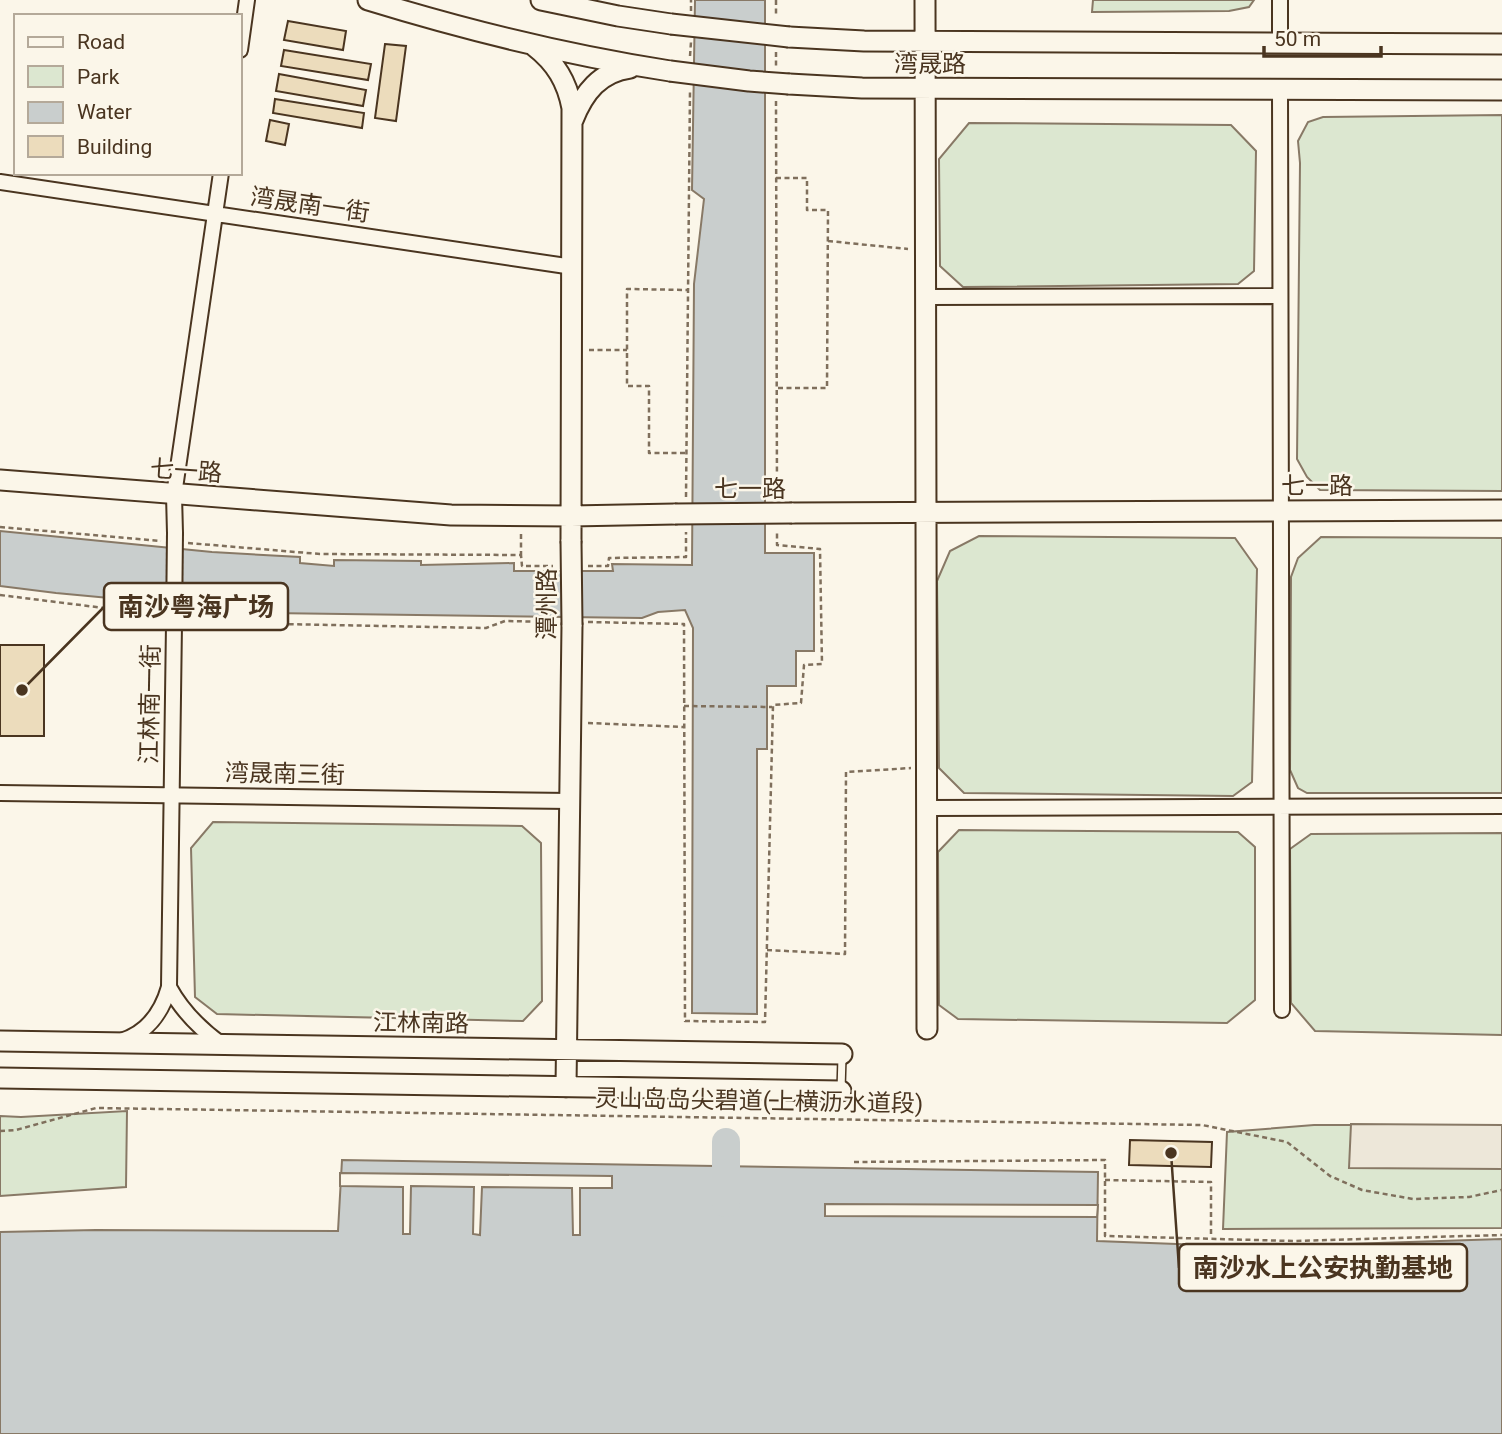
<svg xmlns="http://www.w3.org/2000/svg" width="1502" height="1434" font-family="Roboto,'Noto Sans SC',sans-serif">
<style>
.green{fill:#dce7d0;stroke:#887966;stroke-width:2}
.parking{fill:#ede7d9;stroke:#887966;stroke-width:2}
.water{fill:#c9cecd;stroke:#887966;stroke-width:2}
.pier{fill:#fbf6e9;stroke:#887966;stroke-width:2}
.lines{fill:none;stroke-linecap:round;stroke-linejoin:round}
.river{stroke:#c9cecd;stroke-width:28}
.building{fill:#ecdcbc;stroke:#4a3520;stroke-width:2}
.lane-casing{stroke:#4a3520;stroke-width:10}
.street-casing{stroke:#4a3520;stroke-width:18}
.secondary-casing{stroke:#4a3520;stroke-width:23}
.path{stroke:#7f6f5c;stroke-width:2.5;stroke-dasharray:5 3.5;stroke-linecap:butt}
.lane{stroke:#fbf6e9;stroke-width:7}
.street{stroke:#fbf6e9;stroke-width:14}
.secondary{stroke:#fbf6e9;stroke-width:19}
.street-bridge-casing{stroke:#4a3520;stroke-width:18;stroke-linecap:butt}
.secondary-bridge-casing{stroke:#4a3520;stroke-width:23;stroke-linecap:butt}
.street-bridge{stroke:#fbf6e9;stroke-width:14}
.secondary-bridge{stroke:#fbf6e9;stroke-width:19}
.labels{text-anchor:middle;dominant-baseline:central;stroke-width:5;stroke-linejoin:round;paint-order:stroke}
.street-label{font-size:24px;fill:#4a3520;stroke:#fbf6e9}
.leader{fill:none;stroke:#4a3520;stroke-width:2.5}
.callout-dot{fill:#4a3520;stroke:#fbf6e9;stroke-width:2.5}
.callout{fill:#fbf6e9;stroke:#4a3520;stroke-width:2.5}
.callout-label{font-size:26px;text-anchor:middle;font-weight:bold;fill:#4a3520}
</style>
<rect width="100%" height="100%" fill="#fbf6e9"/>
<path class="green" d="M1093,0H1254L1249,7L1229,11L1092,12Z
M1502,115V491L1320,490L1307,477L1297,459L1300,163L1298,141L1308,122L1323,117Z
M969,123L1231,125L1256,151L1254,271L1238,284L963,287L940,266L939,159Z
M979,536L1235,538L1257,569L1252,782L1233,796L964,793L939,768L937,581L950,551Z
M1321,537L1502,538V793H1307L1298,788L1290,770L1291,577L1298,558Z
M213,822L522,826L541,843L542,1001L523,1021L217,1014L195,997L191,848Z
M959,830L1238,832L1255,847V1000L1227,1023L958,1019L939,1005L938,852Z
M1502,833V1035L1315,1031L1291,1003L1290,849L1311,834Z
M127,1111L126,1187L0,1196V1116L21,1117Z
M1314,1125H1502V1228L1223,1229L1227,1132Z"/>
<path class="parking" d="M1351,1124L1502,1125V1169L1349,1168Z"/>
<path class="water" d="M695,0H765V553H814V651H796V686H767V749H757V1014L692,1013L693,628L685,610L658,612L642,618L269,613L56,593L0,586V531L212,552L300,557V563L334,566V560L421,561V565L514,563V571H613L612,564L692,565L694,284L704,199L692,190Z
M342,1160L1098,1172L1097,1241L1257,1247L1502,1239V1434H0V1232L96,1230L338,1231Z"/>
<path class="pier" d="M340,1173L612,1176V1188H580V1235H573L572,1188L482,1187L480,1235L473,1234L474,1187L411,1186L410,1234H403V1187L340,1186Z
M825,1204L1098,1205L1097,1217L825,1216Z"/>
<g class="lines">
<path class="river" d="M726,1203V1142"/>
</g>
<path class="building" d="M288,21L346,31L343,50L284,40Z
M385,44L406,46L396,121L375,118Z
M284,50L371,64L368,80L281,66Z
M279,74L366,90L363,106L276,91Z
M275,99L364,113L362,128L273,113Z
M270,120L289,124L285,145L266,141Z
M0,645H44V736H0Z
M1130,1140L1212,1142L1211,1167L1129,1165Z"/>
<g class="lines">
<defs>
<path id="lane" d="M841,1090L842,1057"/>
<path id="street" d="M1280,0V43
M240,50L247,0
M1280,90L1282,1010
M0,182L573,267
M925,297L1280,296
M175,533L174,495L221,173
M0,793L570,801
M926,808L1502,806
M169,987C182,1011 199,1028 221,1044
M121,1041C147,1033 162,1012 169,987L174,624"/>
<path id="secondary" d="M368,0C469,31 566,55 670,71
M541,0L618,16L671,24
M925,0L927,1029
M789,37L864,41L1502,44
M534,46C556,63 567,82 572,108L571,541
M789,84L862,88L1502,90
M573,120C584,92 600,72 630,68
M0,480L451,515L571,516L675,514
M792,513L1502,510
M0,1041L842,1054
M0,1078L841,1091
M566,1087L572,625"/>
</defs>
<use href="#lane" class="lane-casing"/>
<use href="#street" class="street-casing"/>
<use href="#secondary" class="secondary-casing"/>
<path class="path" d="M776,0V17
M691,11V0
M776,52V66
M690,56L691,42
M776,101L777,497
M776,178H807V210H828L827,388H777
M828,241L908,249
M589,350H627
M685,453H649V386H627V289L688,290
M686,497L690,91
M0,527L161,541
M521,534V555
M188,543L320,554L521,555L522,566H553
M588,566H608L609,558L686,557V532
M0,595L160,615
M187,618L228,623L486,628L505,621L553,622
M588,622L684,624L685,1021L765,1022L773,705L801,703L804,665L822,664L820,549L777,545V531
M684,706L772,707
M588,723L683,727
M767,950L845,954L846,772L911,768
M0,1131L16,1130L96,1108L1202,1125L1287,1142L1330,1176L1362,1190L1413,1199L1469,1197L1502,1190
M854,1162L1105,1160V1236L1293,1241L1502,1235
M1105,1180L1211,1182V1237"/>
<use href="#lane" class="lane"/>
<use href="#street" class="street"/>
<use href="#secondary" class="secondary"/>
<defs>
<path id="street-bridge" d="M174,624L175,533"/>
<path id="secondary-bridge" d="M671,24L789,37
M670,71L749,81L789,84
M675,514L792,513
M571,541L572,625"/>
</defs>
<use href="#street-bridge" class="street-bridge-casing"/>
<use href="#secondary-bridge" class="secondary-bridge-casing"/>
<use href="#street-bridge" class="street-bridge"/>
<use href="#secondary-bridge" class="secondary-bridge"/>
</g>
<g class="labels">
<g class="street-label">
<text x="930" y="64">湾晟路</text>
<text transform="translate(310 205) rotate(8)">湾晟南一街</text>
<text transform="translate(186 471) rotate(4)">七一路</text>
<text x="1317" y="486">七一路</text>
<text x="750" y="489">七一路</text>
<text transform="translate(547 604) rotate(-90)">潭州路</text>
<text transform="translate(150 704) rotate(-89)">江林南一街</text>
<text transform="translate(285 774) rotate(1)">湾晟南三街</text>
<text transform="translate(421 1023) rotate(1)">江林南路</text>
<text transform="translate(759 1101) rotate(1)">灵山岛岛尖碧道(上横沥水道段)</text>
</g>
</g>
<path class="leader" d="M22 690L104 607M1171 1153L1179 1268"/>
<g class="callout-dot">
<circle cx="22" cy="690" r="7"/>
<circle cx="1171" cy="1153" r="7"/>
</g>
<g class="callout">
<rect x="104" y="583" width="184" height="47" rx="7"/>
<rect x="1179" y="1244" width="288" height="47" rx="7"/>
</g>
<g class="callout-label">
<text x="196" y="616">南沙粤海广场</text>
<text x="1323" y="1277">南沙水上公安执勤基地</text>
</g>
<rect x="14" y="14" width="228" height="161" fill="#fbf6e9" stroke="#b4a999" stroke-width="2"/>
<rect x="28" y="37" width="35" height="10" fill="#fbf6e9" stroke="#b4a999" stroke-width="2"/>
<text x="77" y="49" font-size="21" fill="#4a3520">Road</text>
<rect x="28" y="66" width="35" height="21" fill="#dce7d0" stroke="#b4a999" stroke-width="2"/>
<text x="77" y="84" font-size="21" fill="#4a3520">Park</text>
<rect x="28" y="102" width="35" height="21" fill="#c9cecd" stroke="#b4a999" stroke-width="2"/>
<text x="77" y="119" font-size="21" fill="#4a3520">Water</text>
<rect x="28" y="136" width="35" height="21" fill="#ecdcbc" stroke="#b4a999" stroke-width="2"/>
<text x="77" y="154" font-size="21" fill="#4a3520">Building</text>
<path d="M1264 46v10h117v-10" fill="none" stroke="#4a3520" stroke-width="3.5"/>
<text x="1274" y="46" font-size="21" fill="#4a3520" stroke="#fbf6e9" stroke-width="5" paint-order="stroke">50 m</text>
</svg>
